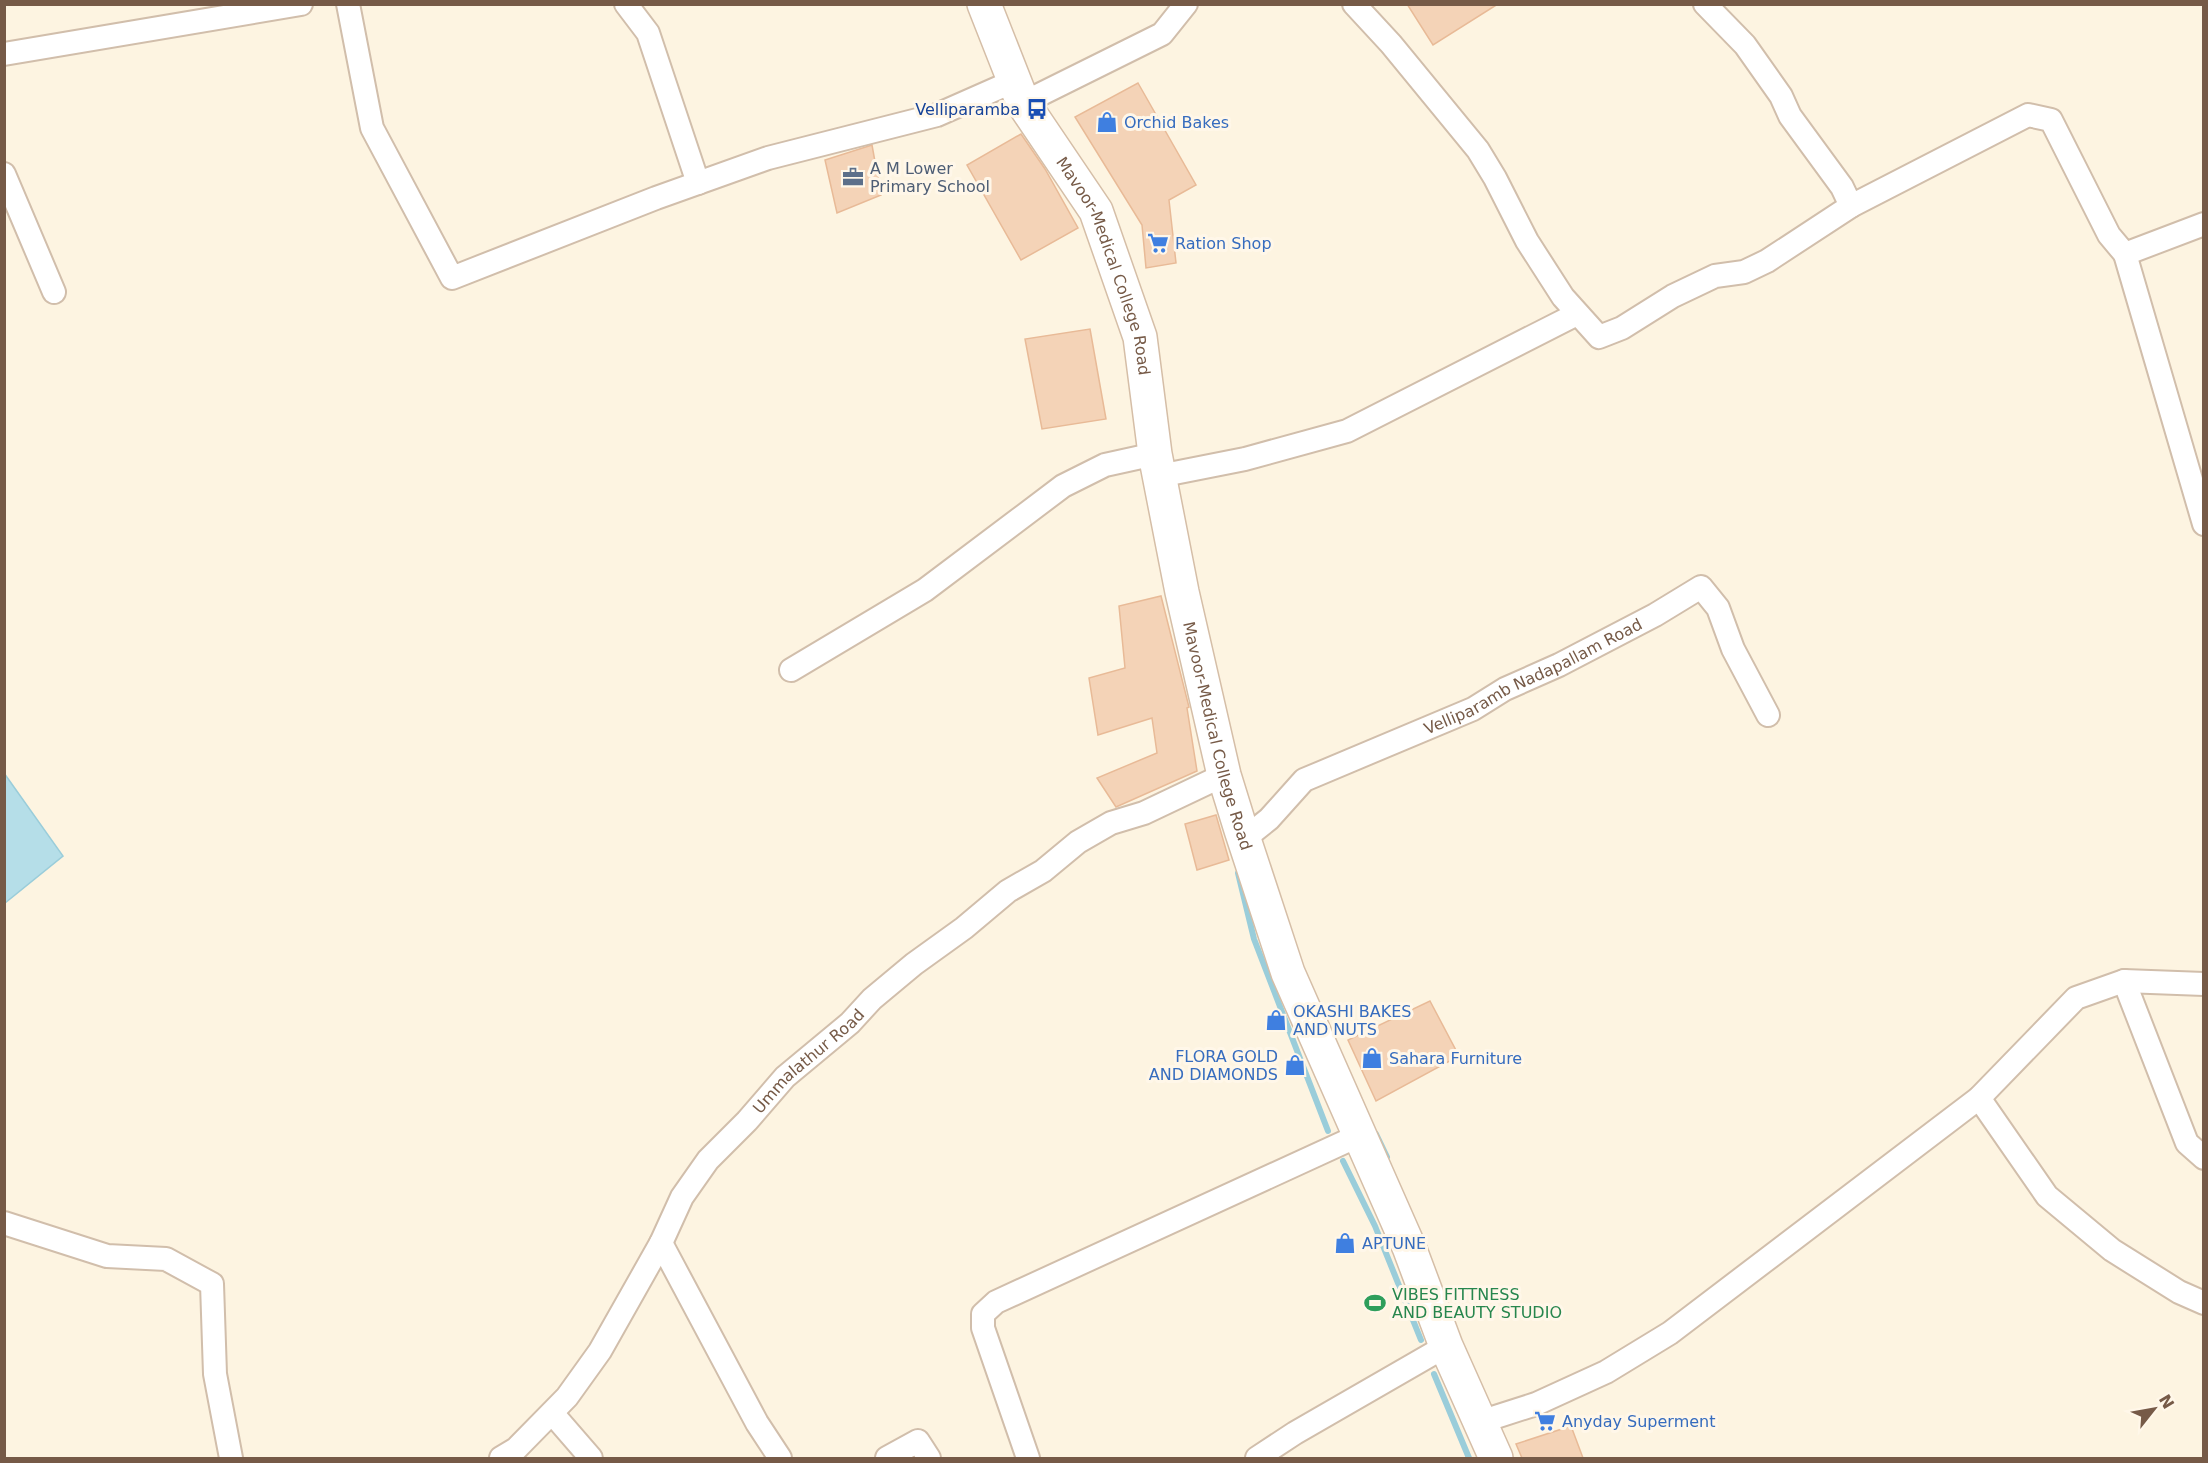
<svg xmlns="http://www.w3.org/2000/svg" width="2208" height="1463" font-family="'DejaVu Sans',sans-serif">
<style>
.water{fill:#b5dee8;stroke:#9acdda;stroke-width:1.5}
.lines{fill:none;stroke-linecap:round;stroke-linejoin:round}
.stream{stroke:#9acdda;stroke-width:6}
.building{fill:#f4d3b7;stroke:#e8ba97;stroke-width:1.5}
.minor-casing{stroke:#d1beab;stroke-width:26}
.secondary-casing{stroke:#d5bea7;stroke-width:36}
.minor{stroke:#fff;stroke-width:22}
.secondary{stroke:#fff;stroke-width:33}
.labels{text-anchor:middle;dominant-baseline:central;stroke-width:6;stroke-linejoin:round;paint-order:stroke}
.transit-label{font-size:16px;fill:#164399;stroke:#fff7e9;text-anchor:end}
.shop-label{font-size:16px;fill:#366cbe;stroke:#fff7e9;text-anchor:start}
.service-label{font-size:16px;fill:#4e5e75;stroke:#fff7e9;text-anchor:start}
.street-label{font-size:16px;fill:#765a47;stroke:#fff7e9}
.leisure-label{font-size:16px;fill:#27864d;stroke:#fff7e9;text-anchor:start}
</style>
<rect width="100%" height="100%" fill="#fdf4e1"/>
<path class="water" d="M4,773L63,856L5,903H4Z"/>
<g class="lines">
<path class="stream" d="M1238,873L1254,939L1328,1131
M1376,1134L1387,1157
M1343,1161L1375,1226L1421,1340
M1434,1374L1469,1458"/>
</g>
<path class="building" d="M1407,4H1498L1433,45Z
M1138,83L1196,185L1169,200L1176,263L1146,268L1142,225L1075,117Z
M1021,134L1045,169L1078,228L1021,260L967,165Z
M872,145L881,195L837,213L825,160Z
M1090,329L1106,419L1042,429L1025,339Z
M1161,596L1189,707L1187,708L1197,771L1116,807L1097,778L1157,753L1152,718L1098,735L1089,678L1125,668L1119,606Z
M1216,815L1229,860L1197,870L1185,824Z
M1430,1001L1459,1056L1376,1101L1348,1040Z
M1571,1426L1583,1458H1522L1516,1444Z"/>
<g class="lines">
<defs>
<g id="minor">
<path d="M348,4L372,128L452,278L656,198L768,158L937,115L1014,81"/>
<path d="M626,4L648,33L698,183"/>
<path d="M1354,4L1391,44L1478,150L1495,178L1527,241L1563,297L1599,337L1622,328L1673,296L1715,276L1744,272L1767,261L1851,206L1842,187L1790,116L1781,96L1745,45L1705,4"/>
<path d="M4,54L301,4"/>
<path d="M1023,103L1162,34L1186,4"/>
<path d="M4,174L54,292"/>
<path d="M1851,206L2028,115L2051,120L2109,235L2125,254L2204,224"/>
<path d="M2125,254L2204,524"/>
<path d="M1159,476L1245,459L1347,431L1577,314"/>
<path d="M791,670L925,590L1063,486L1105,465L1155,454"/>
<path id="s1" d="M1244,839L1269,819L1304,780L1473,709L1505,689L1559,665L1655,615L1701,587L1718,608L1733,649L1768,715"/>
<path d="M2124,981L2187,1143L2204,1158"/>
<path d="M1979,1098L2047,1196L2112,1250L2179,1292L2204,1303"/>
<path d="M4,1223L107,1256L166,1259L212,1284L215,1374L231,1458"/>
<path d="M661,1243L757,1423L780,1458"/>
<path d="M552,1413L591,1458"/>
<path d="M1480,1422L1536,1404L1606,1372L1670,1333L1979,1098L2076,998L2124,981L2204,984"/>
<path id="s2" d="M501,1458L516,1449L567,1397L600,1351L661,1243L682,1197L708,1160L747,1121L785,1077L850,1023L872,999L914,964L964,928L1008,891L1043,871L1078,842L1111,823L1144,813L1224,775"/>
<path d="M887,1458L918,1441L929,1458"/>
<path d="M1028,1458L983,1328V1314L996,1302L1360,1135"/>
<path d="M1257,1458L1295,1433L1446,1346"/>
</g>
<g id="secondary">
<path id="s3" d="M984,4L1023,103L1096,211L1140,337L1155,454L1182,592L1224,775L1241,830L1288,973L1409,1247L1446,1346L1496,1458"/>
</g>
</defs>
<use href="#minor" class="minor-casing"/>
<use href="#secondary" class="secondary-casing"/>
<use href="#minor" class="minor"/>
<use href="#secondary" class="secondary"/>
</g>
<defs>
<symbol id="bus-bare" viewBox="-9 -9 18 18"><path d="M-5-6H5V4H4V6H2V4H-2V6H-4V4H-5ZM-3.5-4V0h7V-4ZM-3.5 1.2v1.5H-2V1.2ZM2 1.2v1.5H3.5V1.2Z" fill="#1a4fb4" stroke="#fff7e9" stroke-width="2.5" paint-order="stroke"/></symbol>
<symbol id="shop-bare" viewBox="-9 -9 18 18"><path d="M-5-2.5h2.3a2.7 3.5 0 0 1 5.4 0H5L5.5 6h-11ZM-1.5-2.5h3a1.5 2.3 0 0 0-3 0Z" fill="#3f7fe0" stroke="#fff7e9" stroke-width="2.5" paint-order="stroke"/></symbol>
<symbol id="office-bare" viewBox="-9 -9 18 18"><path d="M-6-3h4V-5.5h4V-3h4V5H-6ZM-1-4.5V-3h2v-1.5ZM-6 0V1H6V0Z" fill="#5c6f8a" stroke="#fff7e9" stroke-width="2.5" paint-order="stroke"/></symbol>
<symbol id="supermarket-bare" viewBox="-9 -9 18 18"><path d="M-6-5.5h2.5l.6 2H6L4.5 2H-2.5L-4.4-4H-6ZM-1.5 3.2a1.3 1.3 0 1 0 .1 0ZM3 3.2a1.3 1.3 0 1 0 .1 0Z" fill="#3f7fe0" stroke="#fff7e9" stroke-width="2.5" paint-order="stroke"/></symbol>
<symbol id="stadium-bare" viewBox="-9 -9 18 18"><path d="M0-5a6.5 5 0 1 0 0 10a6.5 5 0 1 0 0-10ZM-3.5-1.8h7v3.6h-7Z" fill="#2e9e5b" stroke="#fff7e9" stroke-width="2.5" paint-order="stroke"/></symbol>
</defs>
<g fill-rule="evenodd">
<use href="#bus-bare" x="1022" y="94" width="30" height="30"/>
<use href="#shop-bare" x="1092" y="107" width="30" height="30"/>
<use href="#office-bare" x="838" y="162" width="30" height="30"/>
<use href="#supermarket-bare" x="1143" y="228" width="30" height="30"/>
<use href="#shop-bare" x="1261" y="1005" width="30" height="30"/>
<use href="#shop-bare" x="1357" y="1043" width="30" height="30"/>
<use href="#shop-bare" x="1280" y="1050" width="30" height="30"/>
<use href="#shop-bare" x="1330" y="1228" width="30" height="30"/>
<use href="#stadium-bare" x="1360" y="1288" width="30" height="30"/>
<use href="#supermarket-bare" x="1530" y="1406" width="30" height="30"/>
</g>
<g class="labels">
<g class="transit-label">
<text x="1020" y="109">Velliparamba</text>
</g>
<g class="shop-label">
<text x="1124" y="122">Orchid Bakes</text>
<text x="1175" y="243">Ration Shop</text>
<text x="1293" y="1011">OKASHI BAKES<tspan x="1293" dy="18">AND NUTS</tspan></text>
<text x="1278" y="1056" text-anchor="end">FLORA GOLD<tspan x="1278" dy="18">AND DIAMONDS</tspan></text>
<text x="1389" y="1058">Sahara Furniture</text>
<text x="1362" y="1243">APTUNE</text>
<text x="1562" y="1421">Anyday Superment</text>
</g>
<g class="service-label">
<text x="870" y="168">A M Lower<tspan x="870" dy="18">Primary School</tspan></text>
</g>
<g class="street-label">
<text stroke="none"><textPath href="#s3" startOffset="291">Mavoor-Medical College Road</textPath></text>
<text stroke="none"><textPath href="#s1" startOffset="336">Velliparamb Nadapallam Road</textPath></text>
<text stroke="none"><textPath href="#s3" startOffset="777">Mavoor-Medical College Road</textPath></text>
<text stroke="none"><textPath href="#s2" startOffset="508">Ummalathur Road</textPath></text>
</g>
<g class="leisure-label">
<text x="1392" y="1294">VIBES FITTNESS<tspan x="1392" dy="18">AND BEAUTY STUDIO</tspan></text>
</g>
</g>
<rect width="2208" height="1463" fill="none" stroke="#765a47" stroke-width="12"/>
<g transform="translate(2154 1409) rotate(59)" stroke="#fff7e9" stroke-width="4.5" paint-order="stroke">
<path d="M0-4.5L10 22L0 15L-10 22Z" fill="#765a47"/>
<text y="-9" font-size="16" font-weight="bold" text-anchor="middle" fill="#765a47">N</text>
</g>
</svg>
